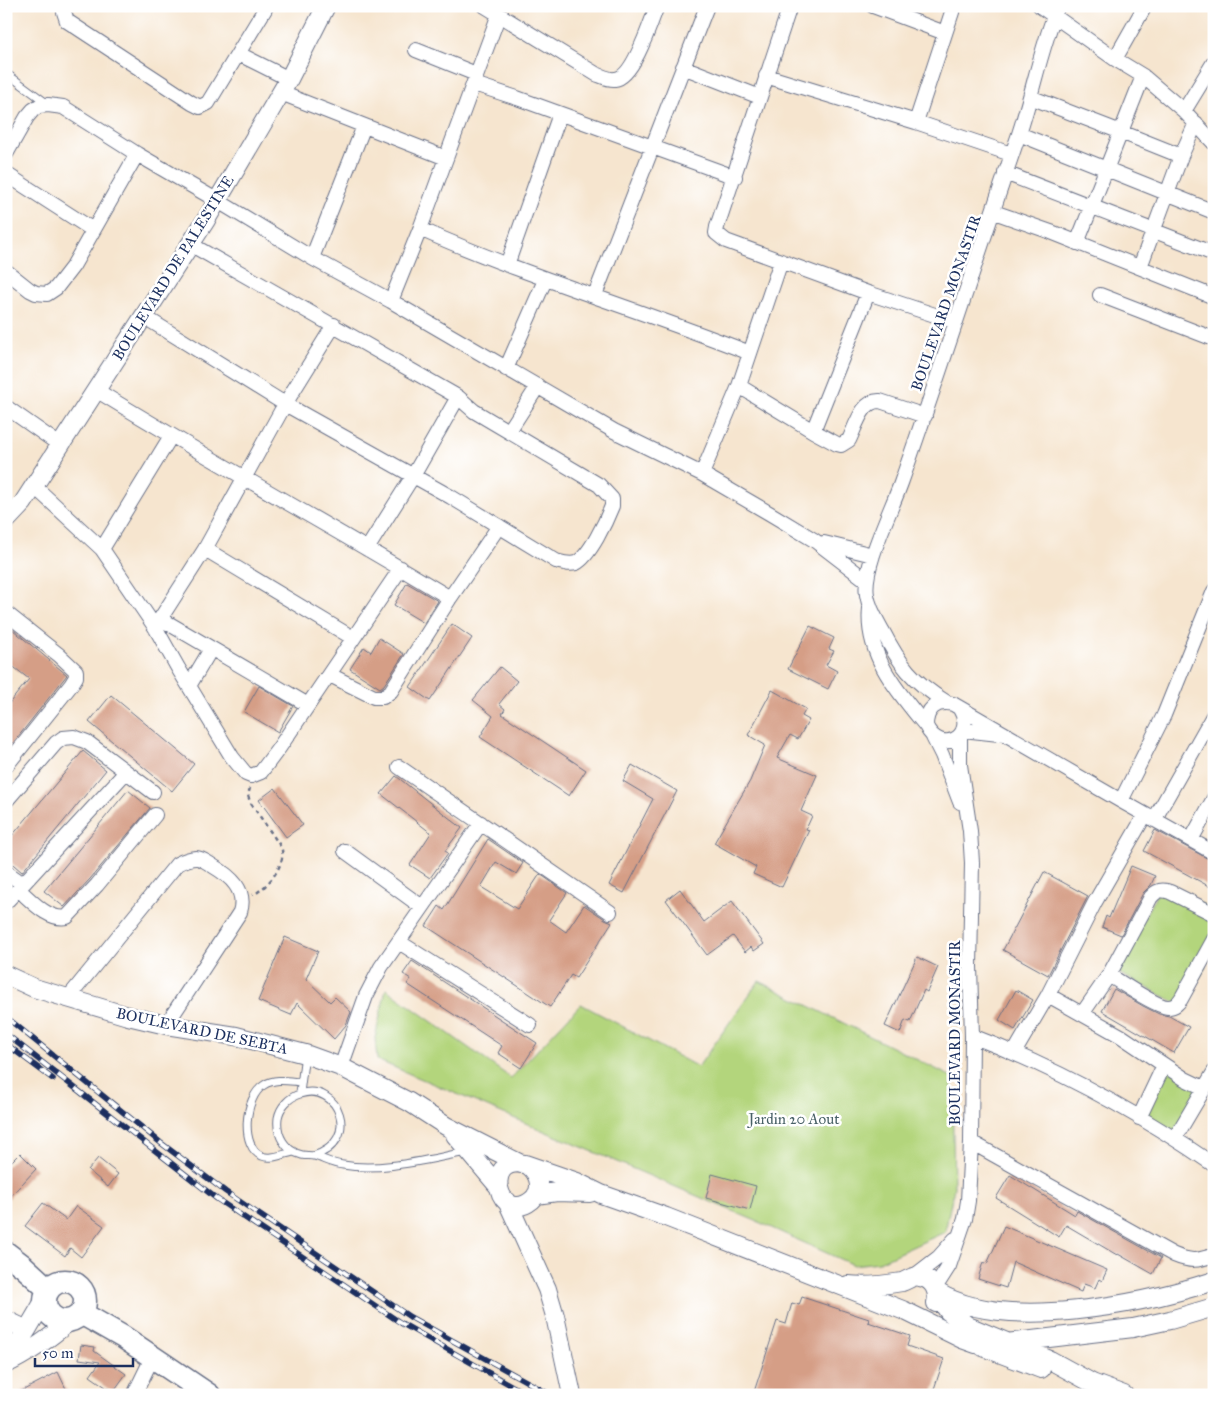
<svg xmlns="http://www.w3.org/2000/svg" width="1220" height="1401" font-family="'IM FELL Great Primer',serif">
<style>
.green{fill:#b3d57c;stroke:#67826d}
.building{fill:#d59e86}
.lines{fill:none;stroke-linecap:round;stroke-linejoin:round}
.service-casing{stroke:#686f86;stroke-width:9}
.minor-casing{stroke:#686f86;stroke-width:16}
.tertiary-casing{stroke:#686f86;stroke-width:20}
.primary-casing{stroke:#686f86;stroke-width:25}
.path{stroke:#686f86;stroke-width:2.5;stroke-dasharray:4 4;stroke-linecap:butt}
.service{stroke:#fff;stroke-width:7}
.minor{stroke:#fff;stroke-width:14}
.tertiary{stroke:#fff;stroke-width:18}
.primary{stroke:#fff;stroke-width:22}
.rail-casing{stroke:#1b2f5e;stroke-width:5.5}
.rail{stroke:#fff;stroke-width:4;stroke-dasharray:11;stroke-linecap:butt}
.labels{text-anchor:middle;dominant-baseline:central;stroke-width:5;stroke-linejoin:round;paint-order:stroke}
.street-label{font-size:15px;fill:#1b2f5e;stroke:#fff}
.park-label{font-size:15px;fill:#496167;stroke:#fff}
</style>
<rect width="100%" height="100%" fill="#fff"/>
<filter id="ink" filterUnits="userSpaceOnUse"><feTurbulence type="fractalNoise" baseFrequency=".02" numOctaves="2"/><feDisplacementMap in="SourceGraphic" scale="10" xChannelSelector="R" yChannelSelector="G"/><feConvolveMatrix kernelMatrix="1 2 1 2 8 2 1 2 1" color-interpolation-filters="sRGB"/></filter>
<filter id="wash" filterUnits="userSpaceOnUse"><feTurbulence type="fractalNoise" baseFrequency=".0096" numOctaves="4" result="noise"/><feDisplacementMap in="SourceGraphic" scale="20" xChannelSelector="R" yChannelSelector="G"/><feGaussianBlur stdDeviation="1.12" result="paint"/><feColorMatrix in="noise" values="0 0 0 0 0 0 0 0 0 0 0 0 0 0 0 0 0 1.4 0 .05"/><feComposite in="paint" operator="in"/></filter>
<g filter="url(#wash)">
<rect width="100%" height="100%" fill="#f6e5cf"/>
<path class="green" d="M1163,882L1214,911V950L1184,1007L1115,971Z
M759,981L952,1077L954,1188L945,1232L879,1262L853,1265L763,1224L377,1060L375,1038L386,989L511,1078L581,1004L698,1067Z
M1168,1068L1208,1085L1178,1139L1139,1117Z"/>
<g id="blocks">
<path class="building" d="M407,583L438,601L424,623L394,605Z
M6,624L67,675L6,752V707L29,679L6,661Z
M452,624L472,638L430,701L410,687Z
M810,626L834,638L829,649L834,651L826,665L837,671L828,689L788,669Z
M379,638L404,654L384,685L380,688L350,669L364,647L371,652Z
M500,667L517,681L499,704L505,709L502,714L586,770L569,796L480,737L493,716L473,700Z
M259,686L293,706L278,732L244,712Z
M772,690L806,709L802,716L809,720L798,739L790,735L777,758L817,775L801,811L812,816L806,829L809,830L782,887L753,874L756,867L714,843L750,781L765,745L748,735Z
M111,695L194,764L172,791L89,722Z
M83,751L106,770L22,872L6,858V843Z
M632,765L677,791L624,893L609,885L653,799L623,781Z
M396,776L462,828L445,851L448,853L430,878L410,865L431,833L381,794Z
M275,788L303,825L286,837L259,800Z
M128,790L150,808L90,879L64,907L44,891Z
M1155,830L1214,862V889L1144,851Z
M488,839L523,863L516,874L496,862L481,887L517,909L540,874L567,893L549,920L566,932L584,905L605,919L612,922L576,978L571,975L550,1007L426,926L439,906L444,910Z
M1131,866L1155,876L1151,885L1143,893L1121,935L1102,927L1106,916L1109,918Z
M1044,872L1088,896L1048,975L1003,950Z
M680,889L704,922L732,901L764,944L754,951L751,947L745,952L733,936L707,955L666,900Z
M285,937L318,951L306,979L330,1002L335,997L351,1012L346,1025L334,1039L297,1003L291,1015L258,1001Z
M917,957L938,967L927,992L924,990L910,1022L905,1020L900,1033L885,1026Z
M412,961L537,1043L521,1068L498,1053L502,1046L407,984L411,979L403,974Z
M1114,989L1143,1006L1159,1014L1169,1016L1189,1027L1174,1053L1102,1011Z
M1016,990L1033,1000L1015,1030L999,1020Z
M20,1153L36,1169L6,1201V1167Z
M98,1158L118,1174L108,1187L88,1170Z
M712,1174L756,1186L750,1210L706,1198Z
M1010,1175L1075,1215L1077,1211L1161,1258L1153,1274L1118,1254L1117,1255L1066,1225L1059,1237L996,1198Z
M43,1203L66,1220L76,1206L104,1226L81,1257L70,1248L65,1256L25,1226Z
M1004,1226L1107,1270L1102,1281L1099,1279L1095,1288L1084,1284L1081,1292L1013,1262L1006,1288L978,1279L983,1262L987,1264Z
M802,1297L869,1319L868,1322L910,1336L907,1346L944,1359L932,1395H753L777,1321L786,1324L792,1303L799,1305Z
M81,1345L95,1347L94,1351L126,1374L113,1392L90,1376L100,1362L79,1359Z
M58,1372L69,1395H14Z"/>
</g>
</g>
<g filter="url(#ink)">
<use href="#blocks" fill-opacity="0" stroke="#686f86" stroke-width="1"/>
<g class="lines">
<defs>
<path id="service" d="M6,73L48,104
M300,1093L305,1054
M293,1152C284,1154 271,1160 262,1156C240,1148 244,1097 264,1085C275,1078 288,1081 301,1082
M313,1156C363,1141 338,1081 300,1094C289,1097 280,1107 278,1118C276,1135 285,1151 302,1155C306,1156 310,1155 314,1156C324,1159 332,1164 343,1165C381,1172 428,1159 467,1152"/>
<path id="minor" d="M66,6L64,12L67,21L192,103L200,107L208,103L265,9L264,6
M485,6L596,74C602,76 609,80 615,79C633,78 651,22 657,6
M790,6L717,227L716,233L726,241L868,293L956,322
M873,6L945,33
M1040,6L1115,59L1143,76L1184,111L1214,143
M416,50L476,74
M239,54L289,79
M1115,59L1145,6
M683,67L760,97
M766,76L916,122L1011,154
M474,84L517,98L735,177
M281,93L446,158
M1030,97L1121,132L1181,156
M1184,111L1214,62
M916,122L954,6
M1019,134L1214,212
M6,154L27,117L33,110L39,106L48,105L63,107L137,154L218,201L312,258L391,301L614,431L702,474L769,513L814,540L866,580
M1005,173L1214,254
M6,174L93,230
M994,212L1051,232L1214,297
M420,229C528,277 641,310 750,353
M1077,243L1143,76
M312,258L364,126
M507,265L560,114
M1140,267L1181,156L1196,123
M6,271L30,290L36,293L47,294L56,288L73,266L137,154
M595,295L707,6
M1100,295L1214,339
M391,301L420,229L499,14
M143,316L285,404L451,497L556,561C563,563 569,565 576,563C590,556 606,521 612,506V499L599,485L474,411L458,397L190,244
M506,369L545,280
M739,386L813,431L868,293
M96,390C213,462 333,527 450,598
M6,407L60,445
M509,431L538,386
M813,431L837,444L841,445L849,440C856,426 862,400 880,401L925,416
M702,474L739,386L781,261
M34,486L102,549L155,627L178,668L232,757L246,774L251,776L261,772L279,748L401,568
M824,543L873,555
M102,549L171,436
M205,549L353,638
M367,549L413,476L458,397
M870,608C865,655 898,692 926,726
M6,613L59,655L76,671V677L71,685L6,766
M161,619L308,705
M155,627L205,549L285,404L334,325
M330,675L374,697H383L391,691L450,598L499,526
M189,686L211,649
M946,702C912,681 900,665 882,630C876,619 869,608 867,595C862,568 891,511 901,483C942,367 979,250 1019,134C1033,92 1041,47 1058,6
M960,709C977,737 940,756 926,726C926,709 936,700 953,704L1121,801L1214,853
M963,730L999,734
M933,737L942,755L960,802
M399,767L610,912
M6,801L56,743L63,738L74,737L87,742L153,792
M1121,801L1164,715L1214,591
M1154,820L1214,714
M1191,840L1214,798
M345,851L422,907
M6,872L23,884L6,902
M23,884L126,772
M18,889C31,900 48,921 67,917L97,885L155,815
M399,942L530,1025
M1109,975C1120,982 1157,1007 1168,1007C1175,1007 1178,1003 1181,999L1214,939
M1048,995L1121,1036L1185,1079L1204,1088
M68,998L177,864C183,861 189,858 196,858C202,858 208,863 213,866C230,876 247,890 240,912L166,1025
M1082,1014L1109,975L1151,897C1157,890 1162,889 1170,892L1214,914
M972,1036C1056,1068 1140,1114 1214,1165
M1014,1053L1048,995L1095,902L1145,815
M341,1067L366,996L381,967L481,823
M1139,1118L1164,1065
M1175,1138L1214,1072
M971,1142L1174,1255C1191,1262 1197,1261 1214,1255
M913,1277L939,1257L955,1239
M935,1288L949,1266L965,1219L968,1201L971,1142L972,1036L970,966L972,863L970,831L960,765V735
M134,1395L153,1356"/>
<path id="tertiary" d="M6,521L23,503L206,220L289,79L326,6
M6,975L34,988L128,1016L166,1025L236,1036L305,1054L341,1067L409,1102L446,1126L521,1164
M455,1135L498,1186
M529,1166C539,1174 544,1190 532,1200C499,1227 480,1155 525,1164L577,1182L601,1194L666,1217L905,1311L962,1339L976,1344H998L1133,1328L1170,1320L1214,1307
M536,1195L557,1192L590,1193
M507,1201L547,1289L555,1316L572,1395
M848,1285C865,1287 884,1285 902,1282C908,1280 913,1275 920,1277C933,1279 939,1291 936,1303
M937,1292C1004,1333 1142,1304 1214,1281
M937,1295L948,1311L968,1326L1050,1360L1092,1383L1124,1395
M6,1320L27,1330
M983,1347L1041,1369
M6,1361L27,1330L44,1301
M6,1364C30,1353 51,1337 71,1320"/>
<path id="primary" d="M6,1253L23,1266L48,1289
M45 1301a20 20 0 1 1 40 0a20 20 0 1 1-40 0Z
M81,1313L123,1337L209,1395"/>
</defs>
<use href="#service" class="service-casing"/>
<use href="#minor" class="minor-casing"/>
<use href="#tertiary" class="tertiary-casing"/>
<use href="#primary" class="primary-casing"/>
<path class="path" d="M250,788L248,795L250,802L281,847C288,863 267,888 253,895"/>
<use href="#service" class="service"/>
<use href="#minor" class="minor"/>
<use href="#tertiary" class="tertiary"/>
<use href="#primary" class="primary"/>
<defs>
<path id="rail" d="M6,1017L161,1143L226,1192L410,1317L551,1395
M6,1034L217,1199L401,1323L528,1395
M6,1044L53,1079"/>
</defs>
<use href="#rail" class="rail-casing"/>
<use href="#rail" class="rail"/>
</g>
</g>
<g class="labels">
<g class="street-label">
<text transform="translate(173 268) rotate(-58)">BOULEVARD DE PALESTINE</text>
<text transform="translate(946 303) rotate(-71)">BOULEVARD MONASTIR</text>
<text transform="translate(202 1031) rotate(12)">BOULEVARD DE SEBTA</text>
<text transform="translate(955 1033) rotate(-90)">BOULEVARD MONASTIR</text>
</g>
<g class="park-label">
<text x="794" y="1119">Jardin 20 Aout</text>
</g>
</g>
<rect width="1220" height="1401" fill="none" stroke="#fff" stroke-width="25"/>
<path d="M35 1358v8h98v-8" fill="none" stroke="#1b2f5e" stroke-width="2.5"/>
<text x="42" y="1358" font-size="15" fill="#1b2f5e" stroke="#ffffff" stroke-width="4" paint-order="stroke">50 m</text>
</svg>
